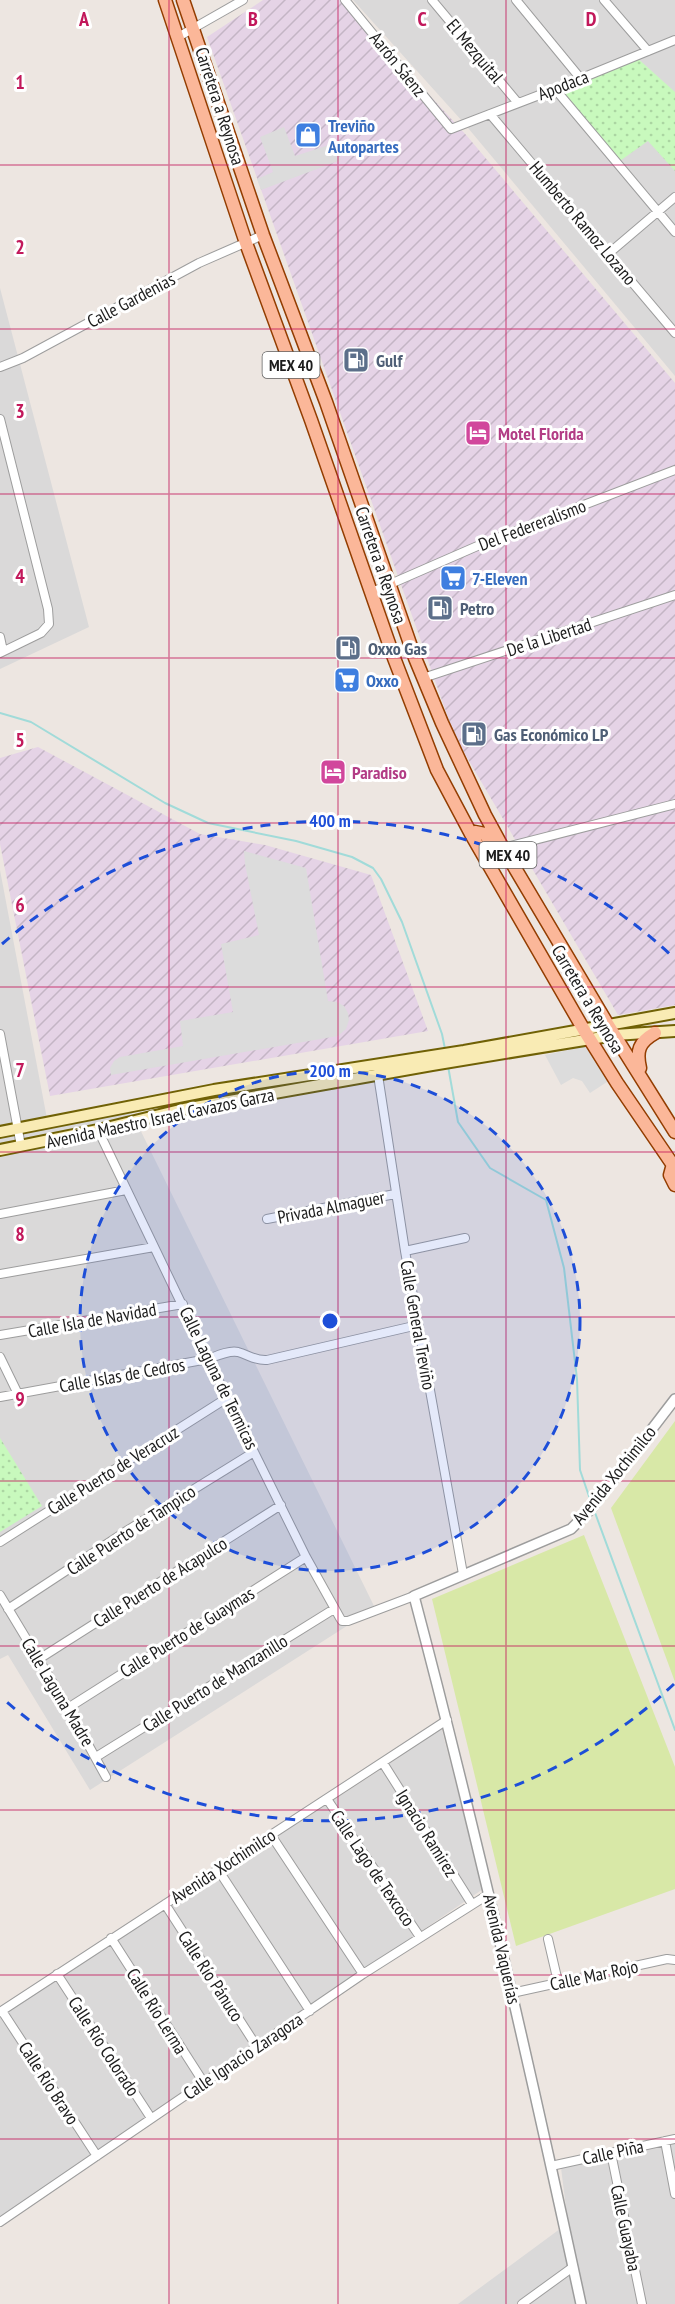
<svg xmlns="http://www.w3.org/2000/svg" width="675" height="2304" font-family="'PT Sans Narrow',sans-serif">
<style>
.residential{fill:#dad9d9}
.industrial{fill:url(#industrial-furrows)}
.grass{fill:#d8e8a7}
.park{fill:url(#park-dots)}
.parking{fill:#dcdcdc}
.lines{fill:none;stroke-linecap:round;stroke-linejoin:round}
.stream{stroke:#a1dbd9;stroke-width:2}
.minor-casing{stroke:#9d9d9d;stroke-width:10}
.tertiary-casing{stroke:#9d9d9d;stroke-width:12}
.secondary-casing{stroke:#706105;stroke-width:14}
.primary-casing{stroke:#933d01;stroke-width:15}
.minor{stroke:#fff;stroke-width:8}
.tertiary{stroke:#fff;stroke-width:9}
.secondary{stroke:#f9ebb4;stroke-width:10}
.primary{stroke:#fbb799;stroke-width:12}
.grid{fill:none;stroke:#c2185b;stroke-width:1.5;stroke-opacity:0.55}
.ring{fill:none;stroke:#1d4ed8;stroke-width:3;stroke-dasharray:10 8}
.labels{text-anchor:middle;dominant-baseline:central;stroke-width:6;stroke-linejoin:round;paint-order:stroke}
.shield{fill:#fff;stroke:#606060;stroke-width:1.5}
.shield-label{font-size:16px;font-weight:bold;fill:#1c1c1c}
.street-label{font-size:18px;fill:#1c1c1c;stroke:#fff}
.shop-label{font-size:18px;font-weight:bold;fill:#366cbe;stroke:#fff;text-anchor:start}
.service-label{font-size:18px;font-weight:bold;fill:#4e5e75;stroke:#fff;text-anchor:start}
.hotel-label{font-size:18px;font-weight:bold;fill:#b23c85;stroke:#fff;text-anchor:start}
.grid-label{font-size:20px;text-anchor:middle;font-weight:bold;fill:#c2185b;stroke:#fff;stroke-width:6;stroke-linejoin:round;paint-order:stroke}
.centre{fill:#1d4ed8;stroke:#fff;stroke-width:3}
.ring-label{font-size:18px;text-anchor:middle;font-weight:bold;fill:#1d4ed8;stroke:#fff;stroke-width:6;stroke-linejoin:round;paint-order:stroke}
</style>
<defs>
<pattern id="industrial-furrows" width="10" height="10" patternUnits="userSpaceOnUse" patternTransform="scale(1.5)"><rect width="10" height="10" fill="#e5d3e6"/><path d="M-1 1l2-2M0 10L10 0M9 11l2-2" fill="none" stroke="#c4b5c5"/></pattern>
<pattern id="park-dots" width="8" height="8" patternUnits="userSpaceOnUse" patternTransform="scale(1.5)"><rect width="8" height="8" fill="#c8f9bd"/><path d="M2 2h.1M6 6h.1" fill="none" stroke="#abd5a2" stroke-width="1.8" stroke-linecap="round"/></pattern>
</defs>
<rect width="100%" height="100%" fill="#ede6e1"/>
<path class="residential" d="M353,0H675V376L463,122Z
M0,288L89,627L0,669Z
M0,870L48,1124L130,1109L375,1608L90,1790L8,1655L0,1659Z
M441,1727L483,1889L0,2219V2006L239,1861L386,1766Z
M675,2136V2304H458L568,2223L561,2168Z"/>
<path class="industrial" d="M263,0H342L467,136L675,383V1005L618,1015L455,737L207,37Z
M38,747L200,834L265,845L371,875L428,1031L50,1096L0,844V758Z"/>
<path class="grass" d="M675,1421V1682L611,1508Z
M584,1535L675,1767V1889L516,1946L432,1599Z"/>
<path class="park" d="M635,56L675,92V171L648,141L617,163L555,89Z
M0,1438L42,1506L0,1532Z"/>
<path class="parking" d="M284,127L295,156L332,144L341,160L261,190L257,179L273,172L260,137Z
M244,851L306,868L328,1001L337,1002L344,1006L348,1013L349,1020L346,1029L338,1036L111,1075L110,1068L114,1061L120,1057L183,1046L180,1021L233,1012L221,944L259,935L245,864Z
M587,1046L610,1080L590,1093L582,1081L573,1078L561,1085L545,1055Z"/>
<g class="lines">
<path class="stream" d="M0,713L31,722L165,803L208,823L296,841L352,857L373,868L381,879L402,922L442,1034L445,1049
M448,1066L458,1122L490,1168L546,1200L564,1268L577,1379L580,1470L591,1502
M594,1510L675,1730"/>
<defs>
<path id="minor" d="M345,0L451,129L555,89L675,40
M432,0L518,103
M516,0L581,79
M604,0L648,51
M178,37L243,0
M555,89L675,232
M490,114L675,333
M608,254L675,197
M0,367L23,358L199,263L263,235
M0,419L48,609L49,624L41,633L0,653
M372,592L482,544L675,470
M0,637L3,651
M423,678L675,595
M503,848L675,804
M0,1034L21,1146
M378,1075L405,1251L463,1574
M98,1130L208,1359L306,1557L340,1618L342,1621H348L414,1596
M0,1214L126,1190
M267,1219L395,1194
M405,1251L465,1238
M0,1274L154,1247
M0,1335L183,1304
M0,1357L18,1394
M0,1397L208,1359C216,1356 229,1350 238,1352C249,1355 255,1361 267,1360L418,1325
M0,1542L227,1398
M0,1595L68,1708L106,1777
M8,1609L128,1530L254,1452
M39,1659L281,1505
M68,1708L306,1557
M96,1757L334,1609
M383,1763L472,1904
M327,1799L420,1937
M271,1835L363,1974
M219,1871L310,2011
M165,1904L257,2047
M111,1938L204,2083
M548,1939L558,1982
M57,1974L151,2118
M512,1993L667,1959L675,1960
M2,2011L97,2156
M0,2012L447,1720
M665,2141L675,2194
M611,2153L642,2304
M551,2166L675,2139
M0,2222L363,1974L489,1894
M522,2304L573,2267"/>
<path id="tertiary" d="M581,2304C530,2067 476,1830 414,1596L571,1529L590,1510L675,1399"/>
<path id="secondary" d="M0,1132L214,1090L464,1051L675,1013
M0,1150L98,1130L184,1109L432,1065L615,1035L675,1031"/>
<path id="primary" d="M165,0L246,243L311,420L394,658L437,770L471,834L584,1030L617,1083L675,1168
M183,0L263,235L326,402L415,658L442,723L485,815L503,848L608,1025L675,1132
M471,834L475,832L485,834L499,856
M640,1068C636,1051 639,1042 655,1033
M673,1164L670,1175L675,1185"/>
</defs>
<use href="#minor" class="minor-casing"/>
<use href="#tertiary" class="tertiary-casing"/>
<use href="#secondary" class="secondary-casing"/>
<use href="#primary" class="primary-casing"/>
<use href="#minor" class="minor"/>
<use href="#tertiary" class="tertiary"/>
<use href="#secondary" class="secondary"/>
<use href="#primary" class="primary"/>
</g>
<path class="grid" d="M169,0V2304M338,0V2304M506,0V2304M0,165H675M0,329H675M0,494H675M0,658H675M0,823H675M0,987H675M0,1152H675M0,1317H675M0,1481H675M0,1646H675M0,1810H675M0,1975H675M0,2139H675"/>
<circle cx="330" cy="1321" r="250" fill="#1d4ed8" fill-opacity=".12"/>
<g class="ring">
<circle cx="330" cy="1321" r="250"/>
<path d="M674 1684A500 500 0 0 1 2 1698M2 944A500 500 0 0 1 674 958"/>
</g>
<defs>
<symbol id="shop-square" viewBox="-11 -11 22 22"><rect x="-9" y="-9" width="18" height="18" rx="4" fill="#3f7fe0" stroke="#fff"/><path d="M-5-2.5h2.3a2.7 3.5 0 0 1 5.4 0H5L5.5 6h-11ZM-1.5-2.5h3a1.5 2.3 0 0 0-3 0Z" fill="#fff"/></symbol>
<symbol id="fuel-square" viewBox="-11 -11 22 22"><rect x="-9" y="-9" width="18" height="18" rx="4" fill="#5c6f8a" stroke="#fff"/><path d="M-5.5-6h7V0h2V4h1.3V-2.5L3-4.5l.8-.8L6-3V5H2.5V1h-1V6h-7ZM-4.2-4.7v3.2H.2V-4.7Z" fill="#fff"/></symbol>
<symbol id="hotel-square" viewBox="-11 -11 22 22"><rect x="-9" y="-9" width="18" height="18" rx="4" fill="#d1479c" stroke="#fff"/><path d="M-6-4.5h1.5V1H6V5H4.5V3h-9V5H-6ZM-4 0a1.8 1.8 0 1 1 3.6 0ZM.5 0V-2.5h3Q6-2.5 6 0Z" fill="#fff"/></symbol>
<symbol id="supermarket-square" viewBox="-11 -11 22 22"><rect x="-9" y="-9" width="18" height="18" rx="4" fill="#3f7fe0" stroke="#fff"/><path d="M-6-5.5h2.5l.6 2H6L4.5 2H-2.5L-4.4-4H-6ZM-1.5 3.2a1.3 1.3 0 1 0 .1 0ZM3 3.2a1.3 1.3 0 1 0 .1 0Z" fill="#fff"/></symbol>
</defs>
<g fill-rule="evenodd">
<use href="#shop-square" x="293" y="120" width="30" height="30"/>
<use href="#fuel-square" x="341" y="345" width="30" height="30"/>
<use href="#hotel-square" x="463" y="418" width="30" height="30"/>
<use href="#supermarket-square" x="438" y="563" width="30" height="30"/>
<use href="#fuel-square" x="425" y="593" width="30" height="30"/>
<use href="#fuel-square" x="333" y="633" width="30" height="30"/>
<use href="#supermarket-square" x="332" y="665" width="30" height="30"/>
<use href="#fuel-square" x="459" y="719" width="30" height="30"/>
<use href="#hotel-square" x="318" y="757" width="30" height="30"/>
</g>
<g class="labels">
<g class="shield">
<rect x="262.5" y="352" width="57" height="26" rx="4.5"/>
<rect x="479.5" y="842" width="57" height="26" rx="4.5"/>
</g>
<g class="shield-label">
<text x="291" y="365">MEX 40</text>
<text x="508" y="855">MEX 40</text>
</g>
<g class="street-label">
<text transform="translate(475 51) rotate(50)">El Mezquital</text>
<text transform="translate(398 64) rotate(51)">Aarón Sáenz</text>
<text transform="translate(563 85) rotate(-21)">Apodaca</text>
<text transform="translate(220 106) rotate(72)">Carretera a Reynosa</text>
<text transform="translate(583 223) rotate(50)">Humberto Ramoz Lozano</text>
<text transform="translate(131 300) rotate(-28)">Calle Gardenias</text>
<text transform="translate(532 525) rotate(-21)">Del Federeralismo</text>
<text transform="translate(381 565) rotate(71)">Carretera a Reynosa</text>
<text transform="translate(549 637) rotate(-18)">De la Libertad</text>
<text transform="translate(588 999) rotate(59)">Carretera a Reynosa</text>
<text transform="translate(160 1118) rotate(-12)">Avenida Maestro Israel Cavazos Garza</text>
<text transform="translate(331 1207) rotate(-11)">Privada Almaguer</text>
<text transform="translate(92 1320) rotate(-10)">Calle Isla de Navidad</text>
<text transform="translate(418 1325) rotate(80)">Calle General Treviño</text>
<text transform="translate(122 1375) rotate(-10)">Calle Islas de Cedros</text>
<text transform="translate(219 1378) rotate(64)">Calle Laguna de Termicas</text>
<text transform="translate(113 1470) rotate(-32)">Calle Puerto de Veracruz</text>
<text transform="translate(614 1475) rotate(-51)">Avenida Xochimilco</text>
<text transform="translate(131 1530) rotate(-33)">Calle Puerto de Tampico</text>
<text transform="translate(160 1582) rotate(-32)">Calle Puerto de Acapulco</text>
<text transform="translate(187 1632) rotate(-32)">Calle Puerto de Guaymas</text>
<text transform="translate(215 1683) rotate(-32)">Calle Puerto de Manzanillo</text>
<text transform="translate(58 1692) rotate(59)">Calle Laguna Madre</text>
<text transform="translate(427 1833) rotate(58)">Ignacio Ramirez</text>
<text transform="translate(223 1866) rotate(-33)">Avenida Xochimilco</text>
<text transform="translate(373 1868) rotate(56)">Calle Lago de Texcoco</text>
<text transform="translate(502 1949) rotate(77)">Avenida Vaquerías</text>
<text transform="translate(594 1975) rotate(-12)">Calle Mar Rojo</text>
<text transform="translate(211 1976) rotate(57)">Calle Río Pánuco</text>
<text transform="translate(157 2011) rotate(58)">Calle Río Lerma</text>
<text transform="translate(104 2046) rotate(57)">Calle Río Colorado</text>
<text transform="translate(243 2056) rotate(-34)">Calle Ignacio Zaragoza</text>
<text transform="translate(49 2083) rotate(57)">Calle Río Bravo</text>
<text transform="translate(613 2152) rotate(-12)">Calle Piña</text>
<text transform="translate(626 2228) rotate(78)">Calle Guayaba</text>
</g>
<g class="shop-label">
<text x="328" y="125">Treviño<tspan x="328" dy="21">Autopartes</tspan></text>
<text x="472" y="578">7-Eleven</text>
<text x="366" y="680">Oxxo</text>
</g>
<g class="service-label">
<text x="376" y="360">Gulf</text>
<text x="460" y="608">Petro</text>
<text x="368" y="648">Oxxo Gas</text>
<text x="494" y="734">Gas Económico LP</text>
</g>
<g class="hotel-label">
<text x="498" y="433">Motel Florida</text>
<text x="352" y="772">Paradiso</text>
</g>
</g>
<g class="grid-label">
<text x="84" y="26">A</text>
<text x="253" y="26">B</text>
<text x="422" y="26">C</text>
<text x="591" y="26">D</text>
<text x="20" y="89">1</text>
<text x="20" y="254">2</text>
<text x="20" y="418">3</text>
<text x="20" y="583">4</text>
<text x="20" y="747">5</text>
<text x="20" y="912">6</text>
<text x="20" y="1077">7</text>
<text x="20" y="1241">8</text>
<text x="20" y="1406">9</text>
</g>
<circle cx="330" cy="1321" r="9" class="centre"/>
<g class="ring-label">
<text x="330" y="827">400 m</text>
<text x="330" y="1077">200 m</text>
</g>
</svg>
